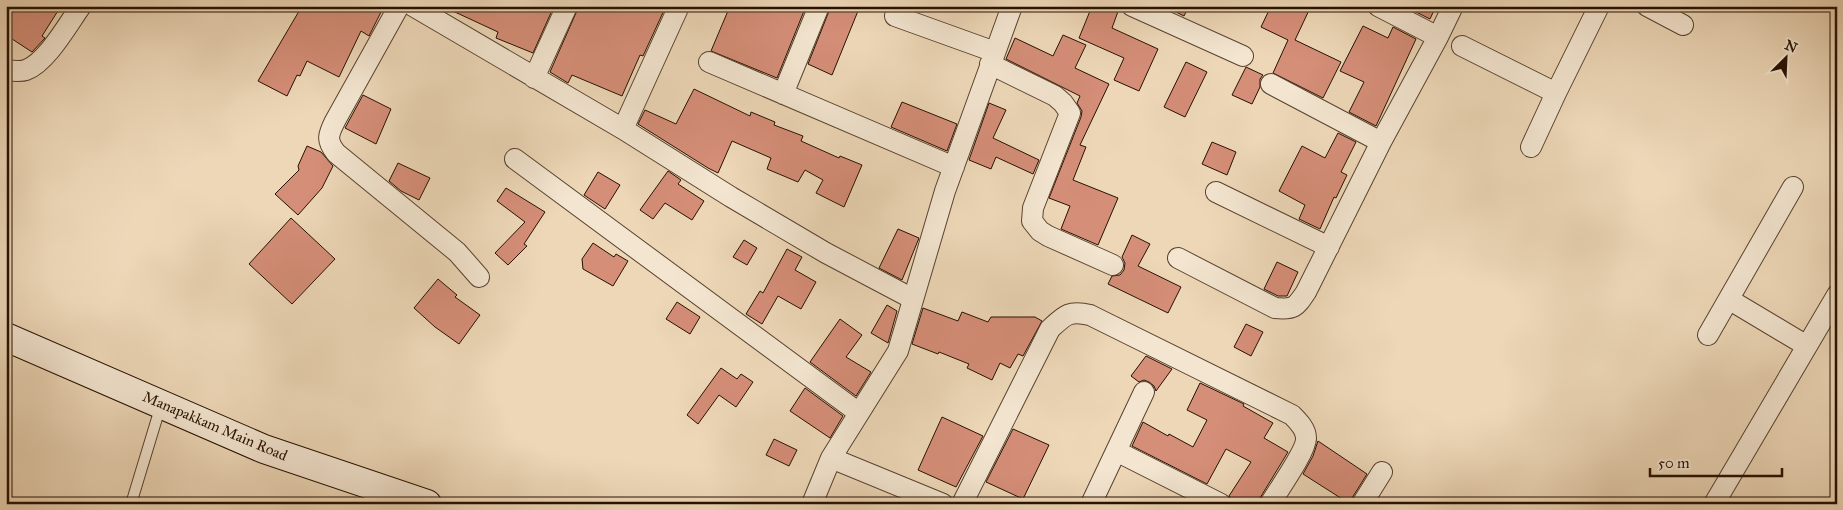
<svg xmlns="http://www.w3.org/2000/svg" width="1843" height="510" font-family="'IM FELL Great Primer',serif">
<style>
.building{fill:#d58e78;stroke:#271100}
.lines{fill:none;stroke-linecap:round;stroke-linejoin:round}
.lane-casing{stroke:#58422e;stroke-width:12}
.street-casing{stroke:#58422e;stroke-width:22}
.secondary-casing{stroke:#271100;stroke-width:30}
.lane{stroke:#f3e5d0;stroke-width:10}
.street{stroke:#f3e5d0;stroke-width:20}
.secondary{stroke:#f3e5d0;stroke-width:28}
.labels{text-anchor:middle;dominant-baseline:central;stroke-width:4;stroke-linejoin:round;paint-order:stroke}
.street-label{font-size:15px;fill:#271100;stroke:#f3e5d0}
</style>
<rect width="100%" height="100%" fill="#edd7b7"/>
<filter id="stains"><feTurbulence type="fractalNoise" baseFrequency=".004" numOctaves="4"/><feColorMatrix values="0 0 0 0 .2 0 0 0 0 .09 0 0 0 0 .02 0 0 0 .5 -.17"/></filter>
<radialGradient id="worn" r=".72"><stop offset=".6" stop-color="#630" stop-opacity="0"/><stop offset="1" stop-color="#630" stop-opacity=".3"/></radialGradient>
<path class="building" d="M6,6H61L42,36L45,38L32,52L6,35Z
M302,6H375L382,10L369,36L361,31L339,77L307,61L300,76L297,75L287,96L258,81Z
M442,6H554L533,53L496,38L498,32Z
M579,6H666L643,56L640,55L622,96L572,75L568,83L550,72Z
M730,6H806L777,78L711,51Z
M831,6H860L832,75L808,64Z
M1092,6H1120L1112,28L1158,49L1139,91L1114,80L1124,58L1079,38Z
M1164,6H1189L1184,16Z
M1271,6H1311L1295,40L1341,62L1323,98L1273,73L1288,40L1261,27Z
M1404,6H1436L1430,19Z
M1363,26L1388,38L1393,27L1416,39L1376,126L1349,112L1364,82L1340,71Z
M1063,35L1086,45L1075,68L1109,84L1080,145L1086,147L1073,180L1118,198L1098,245L1061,229L1070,206L1049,198L1081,117L1082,111L1077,103L1080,96L1006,59L1015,38L1053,56Z
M1186,62L1207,72L1185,117L1164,107Z
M1246,67L1263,75L1260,79V87L1252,104L1232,95Z
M694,89L750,116L751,112L775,122L774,125L803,136L801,141L839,158L840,156L862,165L844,207L816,193L823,180L805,170L798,182L767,169L771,158L732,141L718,173L708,168L638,124L645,110L676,124Z
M363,95L391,109L376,144L345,128Z
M902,102L957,124L947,151L891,127Z
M989,103L1006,110L993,138L1039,160L1033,174L996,157L991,169L969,160Z
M1338,133L1356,142L1341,172L1347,175L1336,198L1334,197L1320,229L1299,219L1305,205L1279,191L1302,146L1325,158Z
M1212,142L1236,152L1227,175L1202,164Z
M307,146L321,152L333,166L322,188L298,215L275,194L299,170L298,166Z
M398,163L430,178L419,200L401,191L389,181Z
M668,171L681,180L678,184L704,201L692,220L665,203L653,219L640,210Z
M598,172L620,185L605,209L584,195Z
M506,188L545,212L524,244L527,246L508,265L495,253L525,222L497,201Z
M291,218L335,259L292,304L249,264Z
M898,229L919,238L902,280L879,268Z
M1132,235L1150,244L1138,266L1181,287L1168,313L1108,284L1112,276L1120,275L1124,270L1125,263L1122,257Z
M744,240L757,248L747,265L733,257Z
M593,243L614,257L616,254L628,261L613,286L583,269L582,259Z
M787,249L802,257L795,270L816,282L801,309L778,296L762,324L746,314L760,291L763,293Z
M1277,262L1298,272L1287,296H1278L1264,289Z
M438,279L457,295L455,297L480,315L459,344L435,327L414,308Z
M677,302L700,317L690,334L666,319Z
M887,305L897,311L888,343L871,333Z
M923,308L958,321L962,312L988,322L991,317H1035L1042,321L1023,356L1018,354L1010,368L1000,363L992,380L967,368L969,364L939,352L938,354L912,344Z
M840,319L862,335L846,357L871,372L856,396L810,362Z
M1246,324L1263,332L1251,356L1234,347Z
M1146,356L1172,369L1156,391L1154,386L1149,382L1144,380L1139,382L1131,376Z
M721,368L737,379L741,374L753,382L736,407L719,395L698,424L687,415Z
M1200,383L1244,404L1243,406L1273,423L1264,438L1288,452L1260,498L1258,504H1233L1229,496L1251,462L1226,449L1207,484L1132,446L1143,422L1168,436L1169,434L1193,447L1207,420L1187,410Z
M805,388L843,416L830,438L790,411Z
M942,417L983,436L956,487L918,470Z
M1013,429L1049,445L1023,499L986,482Z
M774,439L797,450L789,466L766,455Z
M1318,441L1367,474L1352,498L1350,504L1303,474L1313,456Z"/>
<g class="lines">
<defs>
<path id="lane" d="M131,504L161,405"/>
<path id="street" d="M399,6L335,121C328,135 326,140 336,153L457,252L479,277
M413,6L623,129L731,197L826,253L913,299
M1132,6L1243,56
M1378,6L1438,37
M1647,6L1683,25
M895,16L995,52
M1462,46L1556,93L1531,147
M709,62L954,167
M990,64L1055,96L1063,103L1070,113L1033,208L1032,221L1040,231L1048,236L1113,265
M6,70C13,71 20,72 26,70C47,62 68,24 81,6
M534,78L567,6
M1271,84L1381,142L1438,37L1453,6
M1556,93L1599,6
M783,94L819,6
M623,129L679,6
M515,159L859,413
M1216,192L1329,247
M1178,258L1275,308C1294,310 1296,307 1306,292L1381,142
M1730,300L1807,346
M1708,335L1793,187
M1116,451L1221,504
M831,458L898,351L945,191L1012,6
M812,504L831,458L943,504
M962,504L1050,329C1065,315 1069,310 1090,315L1292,415C1298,421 1306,429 1306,438C1307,450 1277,492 1270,504
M1091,504L1144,392
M1362,504L1382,472
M1714,504L1837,295"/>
<path id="secondary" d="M6,337L264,449L427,504"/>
</defs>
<use href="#lane" class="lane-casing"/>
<use href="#street" class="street-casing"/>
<use href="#secondary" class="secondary-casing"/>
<use href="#lane" class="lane"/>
<use href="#street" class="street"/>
<use href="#secondary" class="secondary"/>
</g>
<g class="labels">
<g class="street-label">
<text transform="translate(215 426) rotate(23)">Manapakkam Main Road</text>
</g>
</g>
<rect width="1843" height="510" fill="none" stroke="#edd7b7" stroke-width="25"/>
<rect x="8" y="8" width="1828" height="495" fill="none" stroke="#271100" stroke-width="2.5"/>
<rect x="12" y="12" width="1818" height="485" fill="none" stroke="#271100"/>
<g transform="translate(1786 58) rotate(24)" stroke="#f3e5d0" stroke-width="4" paint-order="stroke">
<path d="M0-4L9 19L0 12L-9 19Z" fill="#271100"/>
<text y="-8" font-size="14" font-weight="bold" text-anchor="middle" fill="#271100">N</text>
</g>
<path d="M1650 468v8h132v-8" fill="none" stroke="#271100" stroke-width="2.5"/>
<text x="1658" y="468" font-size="15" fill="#271100" stroke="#f3e5d0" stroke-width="4" paint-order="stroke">50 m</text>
<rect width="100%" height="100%" filter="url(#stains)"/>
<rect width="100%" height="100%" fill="url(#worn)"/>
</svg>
